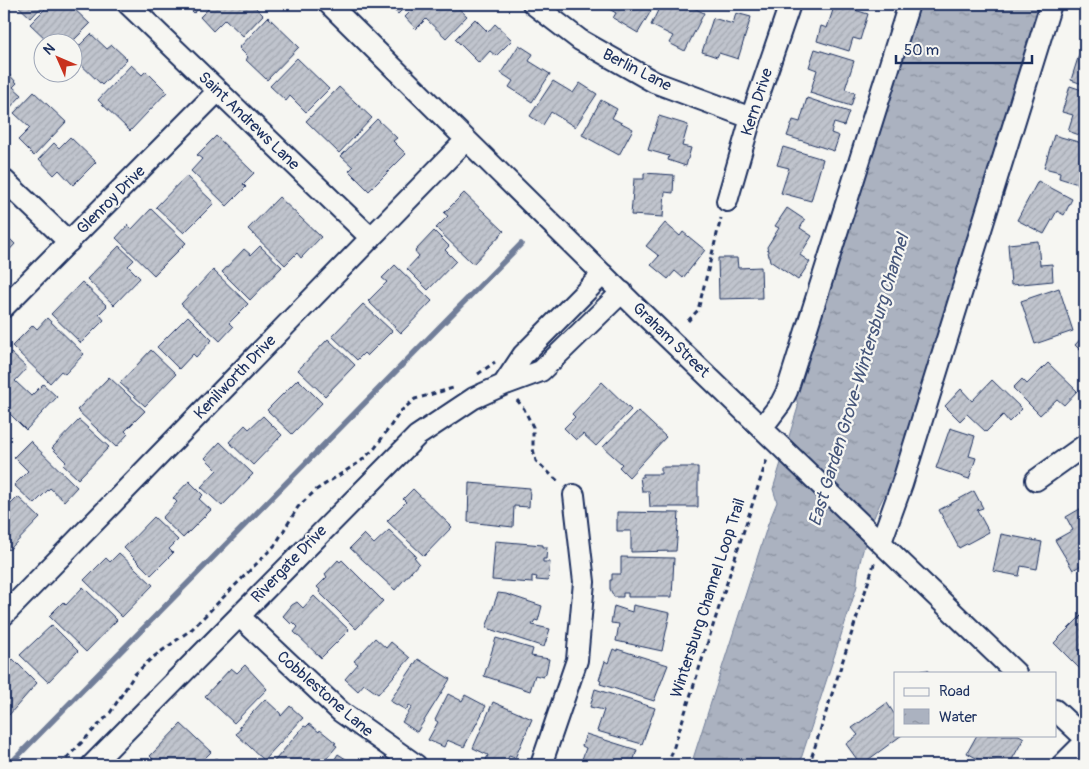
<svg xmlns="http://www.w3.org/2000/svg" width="1089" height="769" font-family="Pangolin,sans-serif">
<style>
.water{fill:url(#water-ripples);stroke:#717e99}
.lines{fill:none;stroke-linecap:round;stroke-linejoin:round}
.stream{stroke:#717e99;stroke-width:5.5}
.building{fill:url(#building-hatch);stroke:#1b2f5e}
.minor-casing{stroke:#1b2f5e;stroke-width:24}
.path{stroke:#1b2f5e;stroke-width:3;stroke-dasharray:5 4;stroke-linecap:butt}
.minor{stroke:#f6f6f2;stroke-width:20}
.labels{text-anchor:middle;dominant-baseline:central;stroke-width:4.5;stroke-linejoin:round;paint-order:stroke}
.street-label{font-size:16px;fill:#1b2f5e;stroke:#f6f6f2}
.water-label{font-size:18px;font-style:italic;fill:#46567b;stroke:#f6f6f2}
</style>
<defs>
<pattern id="water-ripples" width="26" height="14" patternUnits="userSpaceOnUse" patternTransform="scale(1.25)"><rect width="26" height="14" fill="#abb2c0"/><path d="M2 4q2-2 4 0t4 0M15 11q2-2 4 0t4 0" fill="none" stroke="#8a919f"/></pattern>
<pattern id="building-hatch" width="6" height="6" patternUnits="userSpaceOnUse" patternTransform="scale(1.25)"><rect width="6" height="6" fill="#c0c4cd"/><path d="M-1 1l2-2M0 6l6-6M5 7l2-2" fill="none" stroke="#a4a9b2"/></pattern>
</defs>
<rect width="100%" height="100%" fill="#f6f6f2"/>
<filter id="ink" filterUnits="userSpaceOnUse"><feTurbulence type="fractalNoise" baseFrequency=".02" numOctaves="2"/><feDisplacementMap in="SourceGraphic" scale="10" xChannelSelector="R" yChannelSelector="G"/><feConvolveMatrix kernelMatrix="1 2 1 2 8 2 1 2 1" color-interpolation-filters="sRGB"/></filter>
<g filter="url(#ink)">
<path class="water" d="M920,4H1046L892,483C876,504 857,559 857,586L799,765H691L768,524L777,502L773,489L798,407L796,396Z"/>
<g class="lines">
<path class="stream" d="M9,765L521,244"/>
</g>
<path class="building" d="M16,4H44L31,18Z
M50,4H69L90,24L72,42H49L30,24Z
M185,4H204L194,13Z
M213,4H252L263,15L243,36L225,19L213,31L200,17Z
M387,4H408L398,14Z
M418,4H454L467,16L446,38L426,19L416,29L405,17Z
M601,4H655L638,33L613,18L616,13Z
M661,4H686L704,13L685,51L669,43L673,36L651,25Z
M835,4L868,14L860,40L853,38L849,51L817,41L821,26L827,28Z
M736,13L751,17L738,59L719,53L717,57L702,52L713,18L733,24Z
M268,17L299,47L267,80L246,60L248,57L239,48Z
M475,19L488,32L495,24L512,40L496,56L490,51L479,63L455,39Z
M91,34L107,49L112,45L127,59L102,85L72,56V53Z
M1084,39H1085V85L1071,80Z
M519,45L533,54L529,61L550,74L532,102L509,87L513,81L501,73Z
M815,49L854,61L845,89L855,93L851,106L810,93L817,70L809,67Z
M297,58L329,89L306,112L290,96L286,101L270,86Z
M131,65L142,75L146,71L167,92L130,131L98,100Z
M4,69L17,83L13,87L22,95L4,114Z
M553,81L573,93L580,83L597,94L575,127L551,112L543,125L530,116Z
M1070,86L1085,91V137L1068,131L1073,115L1062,112Z
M339,87L372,118L339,153L306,121Z
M34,92L66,122L34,156L18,140L30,128L14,113Z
M807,98L849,112L844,126L834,123L831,133L839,136L834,151L787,136L793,120L800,122Z
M601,100L617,109L612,118L633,129L619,155L582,135Z
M659,116L688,125L682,146L691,148L686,166L668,160L669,156L648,150Z
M377,119L397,138L393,141L406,154L369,191L349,171L353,167L341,156Z
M1054,135L1085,144L1079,164L1085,166L1081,185L1059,178L1060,172L1044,168Z
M216,136L254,173L243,184L246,187L227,206L191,171L202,159L197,155Z
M70,137L96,162L73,185L59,170L54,175L39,159L54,143L59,148Z
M783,147L823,159L811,201L781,193L789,168L777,165Z
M644,173L674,175L673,193L665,192L663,217L631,215L634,179H644Z
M186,176L214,203L184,233L156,207Z
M1038,181L1072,199L1064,215L1057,211L1044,234L1017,220Z
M464,193L504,231L473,264L436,228L448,216L444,213Z
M279,197L321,237L301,258L297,253L285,265L248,229Z
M787,208L805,220L800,228L812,236L800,255L810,262L798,280L770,261L767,247L779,228L775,226Z
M151,209L186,243L154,275L116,238L128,225L132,229Z
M665,223L680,236L683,232L705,250L683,278L675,271L668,279L651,265L659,256L646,246Z
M434,231L449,246L445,250L456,261L428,290L407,269L419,256L415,251Z
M4,233L15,244L4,256Z
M1038,241L1040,265L1052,264L1053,281L1011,285L1008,244Z
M119,246L134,260L128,266L140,278L114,305L87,279Z
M260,246L282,267L250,300L222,272L244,249L251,255Z
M718,258H737L738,268L761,267L762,298L719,299Z
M395,265L432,301L401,333L368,301L387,282L382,278Z
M213,270L248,304L229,323L233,327L220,341L181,304Z
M82,282L107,306L99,314L104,320L81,343L51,314Z
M1059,288L1073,331L1035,344L1021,301Z
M363,304L392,331L367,356L364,353L357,360L332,336Z
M188,316L212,340L196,357L193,354L179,369L157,347Z
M47,318L84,354L65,374L61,371L50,383L12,346L33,325L37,329Z
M1085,334V355L1075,345Z
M328,339L355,365L325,396L298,370Z
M151,350L176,374L145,406L120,383Z
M11,353L27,368L15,381L31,396L43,384L57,397L26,430L4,408V361Z
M1085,360V370L1080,365Z
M1048,363L1077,391L1064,405L1057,399L1040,415L1013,388L1022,379L1027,384Z
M109,377L145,411L125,431L128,434L116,447L77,410Z
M298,379L322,403L292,434L267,410Z
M992,380L1022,409L1009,422L1003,415L986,432L967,414L960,421L945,406L961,389L972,401Z
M602,382L631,410L596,446L583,434L576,440L564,428L575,417L572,414Z
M638,411L666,437L629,477L619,467L622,464L603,447Z
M263,416L282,435L253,465L229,442L245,425L249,429Z
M79,420L109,447L78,479L63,465L66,462L52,448Z
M950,428L975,436L969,456L976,458L969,479L936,468Z
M30,441L77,487L64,501L50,488L34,504L14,485L28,471L14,457Z
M220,442L253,474L222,506L201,487L217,470L205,458Z
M661,467H698V507H650L649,491H642L640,477H643V474H661Z
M189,481L203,495L199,499L211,510L183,538L162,518L177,502L173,498Z
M469,483L530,488L529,507L514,506L513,527L468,522Z
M413,489L452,527L424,556L387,521L406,502L403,499Z
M974,491L983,508L977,510L989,532L959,548L939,510Z
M18,497L40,518L9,550L4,544V501L9,506Z
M1085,506V567L1083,564L1073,570L1055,540L1073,530L1066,517Z
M617,512L679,513L676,551L631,552V531H617Z
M154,517L178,540L169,549L173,553L151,575L124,548Z
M389,530L416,556L414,557L419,563L395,590L350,548L364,534L374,544Z
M1001,534L1042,542L1037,569L1021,566L1019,576L993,571Z
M495,541L543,545V547H547L546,559H543V562H550L548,581L536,580L537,577L532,576V583L492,580Z
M119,553L153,585L122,617L84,580L106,558L110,562Z
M621,557L674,558L672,597H628V593H623V597H614L610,589V580H612V574H621Z
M338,560L340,562L342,560L383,601L356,629L319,592L320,590L317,587L327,577L325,574Z
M83,587L117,620L86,652L49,616L63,602L66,605Z
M498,593L506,594L542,606L538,621L535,620L532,625L550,629L544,647L486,628Z
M314,596L349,630L321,658L294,632L298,627L293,622L291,624L283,616L292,605L297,602L303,608Z
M633,605L670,613L662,651L616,641L619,624L611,623L614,606L632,612Z
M1085,612V663L1080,669L1054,643Z
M52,625L78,651L48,682L20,655Z
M375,638L386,648L391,642L410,658L378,694L364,684L358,691L345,679L358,664L354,661Z
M496,638L533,649L531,656L549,659L546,673L543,677L535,675L530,691L484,676Z
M613,649L617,651V649L668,665L654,701L600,684L601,681L599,680L605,661L608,663Z
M13,659L37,683L9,715L4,710V668Z
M418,659L450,679L417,732L402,722L412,707L409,705L406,710L390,701Z
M245,665L267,689L234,723L205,696L231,668L237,673Z
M928,670L929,673H909V672Z
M595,689L655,708L642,744L597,731L604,710L590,707Z
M448,694L462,701L465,695L486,706L464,747L447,740L444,747L428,740L438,722L435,720Z
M265,699L280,713L281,716L290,706L303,718L264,760L236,734L241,728L239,727Z
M493,702L532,719L515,758L509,756L505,765H484L488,755L473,748Z
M887,703L895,715V735H902L861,765L846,744L858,735L852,728Z
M181,724L211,752L198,765H147L154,760L150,756Z
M309,724L319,732L320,730L336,743L334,744L337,746L321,765H271L304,726L306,727Z
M586,734L637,750L632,765H580L586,748L582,746Z
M977,735H1019L1024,738L1009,765H1000L990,760L987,764L967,753Z
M338,754L349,761L347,764L350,765H331Z
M216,758L223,765H206L210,763Z"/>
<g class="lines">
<defs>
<path id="minor" d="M128,4L371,238
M329,4L639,310L1016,673
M533,4L580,40L654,82L751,118
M4,180L69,242
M727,201L751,118L790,4
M603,274L523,355L503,385L541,371L622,292
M4,307L217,92
M762,428L781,403L787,391L909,4
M1036,480L1085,445
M881,542L902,484L1051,4
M4,615L466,140
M239,616L341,712L416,765
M1055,710L1085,738
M92,765L417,436L474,398L503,385
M541,765L577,660L584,582L574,495
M1062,765L1085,742"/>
</defs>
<use href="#minor" class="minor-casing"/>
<path class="path" d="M688,321L698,310L721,218
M478,374L495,362
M517,400L524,409L533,427V449L536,461L560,483
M60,765L110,713L135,674L152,658L192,629L275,545L298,507L316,490L361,461L375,448L401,411L415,399L453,388
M668,765L767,459
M809,765L875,561"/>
<use href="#minor" class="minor"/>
</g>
</g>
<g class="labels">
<g class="street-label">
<text transform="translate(637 70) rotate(27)">Berlin Lane</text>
<text transform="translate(757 102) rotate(-72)">Kern Drive</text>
<text transform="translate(249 121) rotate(44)">Saint Andrews Lane</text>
<text transform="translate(111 200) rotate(-45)">Glenroy Drive</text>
<text transform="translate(671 340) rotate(44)">Graham Street</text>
<text transform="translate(235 377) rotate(-46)">Kenilworth Drive</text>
<text transform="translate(289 564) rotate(-46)">Rivergate Drive</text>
<text transform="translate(708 598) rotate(-72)">Wintersburg Channel Loop Trail</text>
<text transform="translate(325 694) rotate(41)">Cobblestone Lane</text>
</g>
<g class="water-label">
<text transform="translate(859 380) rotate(-73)">East Garden Grove-Wintersburg Channel</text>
</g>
</g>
<rect width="1089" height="769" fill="none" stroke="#f6f6f2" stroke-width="20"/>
<rect x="10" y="10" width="1069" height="749" fill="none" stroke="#1b2f5e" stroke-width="2" filter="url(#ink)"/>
<rect x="894" y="672" width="162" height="65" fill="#f6f6f2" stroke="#9ea6b7"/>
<rect x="904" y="688" width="25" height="8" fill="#f6f6f2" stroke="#9ea6b7"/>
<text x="939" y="696" font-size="15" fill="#1b2f5e">Road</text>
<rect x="904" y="709" width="25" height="15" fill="url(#water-ripples)" stroke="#9ea6b7"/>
<text x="939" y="722" font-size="15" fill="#1b2f5e">Water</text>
<g transform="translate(58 58) rotate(315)"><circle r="24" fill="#f6f6f2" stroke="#9ea6b7"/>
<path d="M0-4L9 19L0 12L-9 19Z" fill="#c8321e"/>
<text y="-8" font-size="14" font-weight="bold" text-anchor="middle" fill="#1b2f5e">N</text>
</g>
<path d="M896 55v8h136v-8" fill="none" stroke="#1b2f5e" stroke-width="2.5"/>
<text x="904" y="55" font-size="15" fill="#1b2f5e" stroke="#f6f6f2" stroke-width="4" paint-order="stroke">50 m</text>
</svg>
